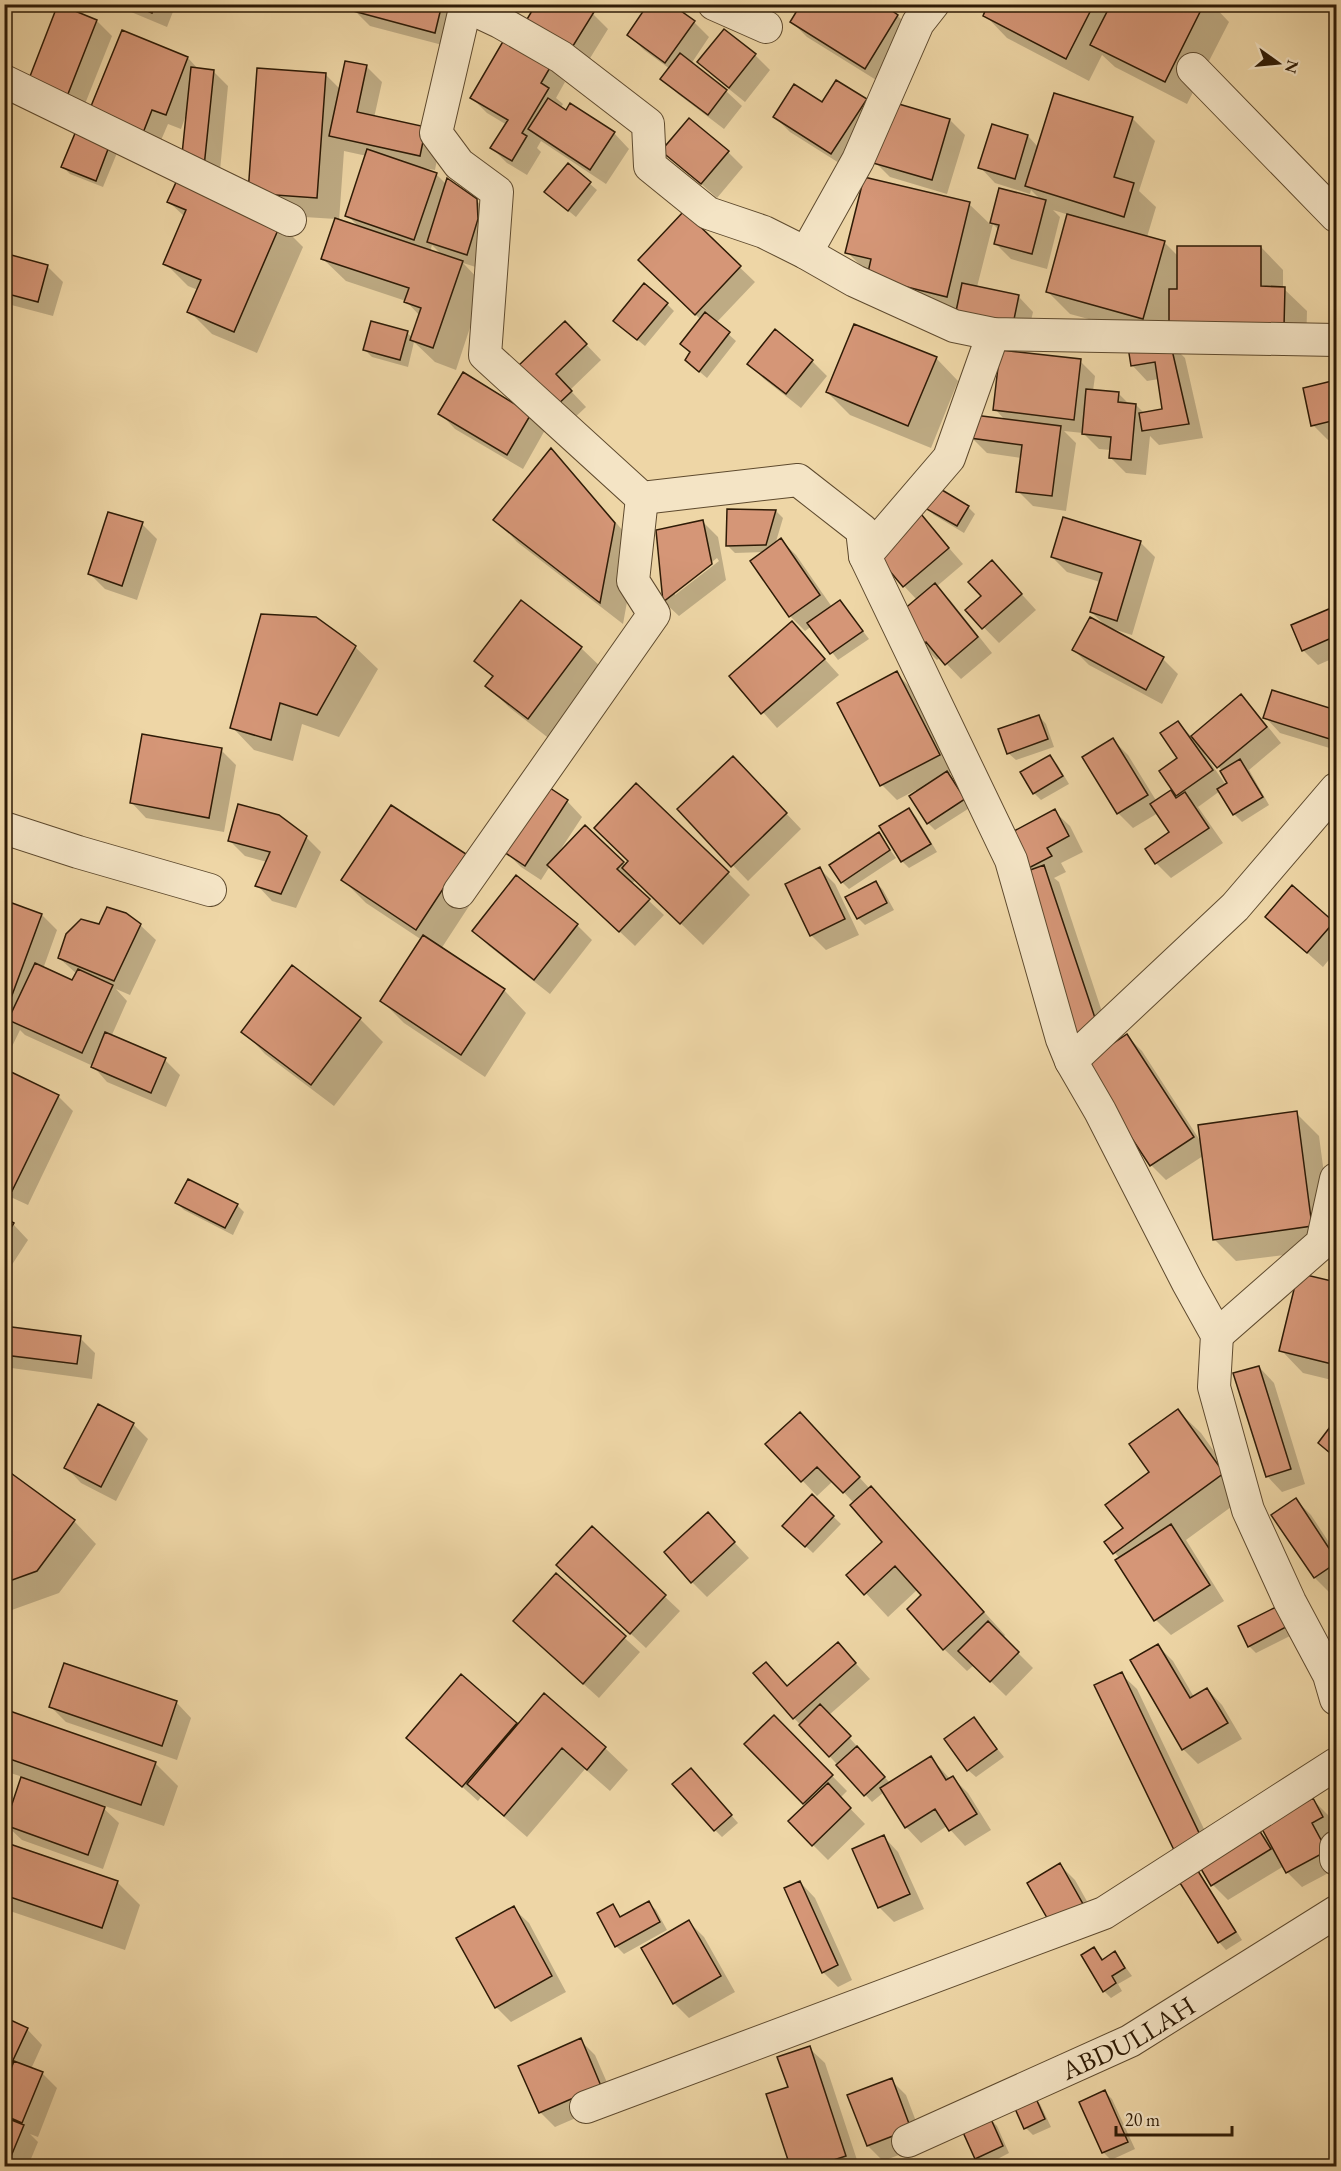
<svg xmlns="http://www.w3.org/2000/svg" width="1341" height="2171" font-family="'EB Garamond',serif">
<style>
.shadow{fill:#0003;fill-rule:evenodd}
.building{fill:#d59677;stroke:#2e1b06;stroke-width:1.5}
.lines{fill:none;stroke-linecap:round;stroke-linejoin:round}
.minor-casing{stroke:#5e4a2e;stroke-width:34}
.minor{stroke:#f4e4c5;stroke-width:32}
.labels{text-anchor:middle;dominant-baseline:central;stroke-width:4.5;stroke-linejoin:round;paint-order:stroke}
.street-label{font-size:27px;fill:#2e1b06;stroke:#f4e4c5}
</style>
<rect width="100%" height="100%" fill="#eed6a6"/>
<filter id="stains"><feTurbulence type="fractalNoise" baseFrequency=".00333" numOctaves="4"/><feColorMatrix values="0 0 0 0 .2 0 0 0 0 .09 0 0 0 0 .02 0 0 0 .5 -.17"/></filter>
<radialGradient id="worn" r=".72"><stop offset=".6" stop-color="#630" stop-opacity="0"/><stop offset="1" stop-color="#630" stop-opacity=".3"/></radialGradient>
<path class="shadow" d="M112,4H176L167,27Z
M356,4H452L450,47L370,26L355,11Z
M538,4H587L585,8L593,14L608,29L584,68Z
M879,4L898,16L913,31L881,83L807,37L792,22Z
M990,4H1212L1229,22L1187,104L1115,67L1102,55L1089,81L1007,38L985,15Z
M59,6L97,21L112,36L81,114L44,99Z
M694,22L709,37L691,64L726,91L742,106L724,129L678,94L662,79L670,69L644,50L629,35Z
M724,31L755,55L770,70L745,102L714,77L699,62Z
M188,58L199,70L213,71L228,86L219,181L197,179L186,115L181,129L168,124L156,152L104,131Z
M346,63L367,67L382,82L374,118L440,144L435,170L423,168V170L436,174L447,185L476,200L491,216L482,269L463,263L484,285L456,370L435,362L414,342L408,367L372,357L365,350L407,333L413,338L420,316L406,301L346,281L323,259L336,219L272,215L250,192L325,74L340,89ZM344,151L367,156L347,215L360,228L339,221ZM432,245L443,256L430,252Z
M550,67L565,82L556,98L563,104L560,109L566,112L571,105L614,133L629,149L606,184L541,141L537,148L541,152L527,175L507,163L492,148L507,125L487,113L472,98Z
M866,100L881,116L847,168L790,132L775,117L823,104Z
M1132,118L1155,141L1139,191L1156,207L1147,237L1164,242L1179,257L1261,247L1283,270V288L1307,311L1306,349L1166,340L1070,314L1047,291L1069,215L1053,210L1060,217L1047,269L1011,259L996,244L999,230L993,224L977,287L1018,296L1033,312L1026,343L869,274L847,252L969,204L991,225L1000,190L1041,200L1031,190L1030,194L995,183L980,167L993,126L1028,136L1038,147Z
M950,120L965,135L947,194L890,177L875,162Z
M77,133L117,153L103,187L70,174L63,167Z
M664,151L728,152L743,167L717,198Z
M568,165L597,190L576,217L554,199Z
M169,202L280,224L303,247L257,353L212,334L189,311L198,290L188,286L165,263L185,217Z
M684,214L755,282L716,323L736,341L707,378L694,367L691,353L701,320L640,260Z
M4,254L47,266L63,282L53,316L4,303Z
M667,304L674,311L645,346L623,328Z
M580,338L601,360L570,390L586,407L570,422L518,368Z
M1170,343L1185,358L1203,438L1159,445L1150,436L1146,475L1126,473L1111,458V450L1099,449L1083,433L1064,431L1076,443L1066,511L1033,506L1018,491L1022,458L987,453L972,438L1005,420L995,409L1080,361L1095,376L1093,391L1118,393L1129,404L1136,405L1144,413L1164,410L1159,379L1147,381L1132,365Z
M936,358L958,381L931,448L850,415L827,392Z
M812,361L827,376L801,408L764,379L749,364Z
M1336,382V438L1328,440L1313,425L1305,389Z
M440,413L530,415L545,430L523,469L455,429Z
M551,451L573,473L637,547L623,624L517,542L495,519Z
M968,507L975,514L964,533L934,515L927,508Z
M728,511H776L783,518L775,545L781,540L796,555L832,607L840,601L869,639L838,660L812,626L805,631L790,616L765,552L735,553L728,546Z
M921,516L963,564L936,587L950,600L992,653L961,679L940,657L937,660L922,645L917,600L904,586Z
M703,522L718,537L726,580L679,616L664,602L658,531ZM717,558L719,561L675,595V591Z
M142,524L157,539L137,600L105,589L90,574Z
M1140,542L1155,557L1132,635L1110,628L1109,630L1163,659L1178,674L1162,704L1089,665L1074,650L1107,627L1091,612L1100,582L1067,572L1052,557Z
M1007,578L1036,610L999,643L967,610Z
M1336,607V657L1318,665L1303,650L1293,626Z
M792,623L839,675L777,728L731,676Z
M355,647L378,669L339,737L302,724L293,761L254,750L232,727Z
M581,648L604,670L551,740L510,708L487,686L493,678L476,661Z
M896,673L911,688L954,771L948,774L954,780L971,807L935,830L928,823L916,790L897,800L882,785L840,703Z
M1273,691L1336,711V750L1280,733L1265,717Z
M1241,696L1256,712L1281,743L1249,770L1269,805L1242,822L1234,814L1220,791L1198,807L1223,843L1171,878L1156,863L1171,833L1158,813L1133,828L1118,813L1113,740L1128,755L1157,802L1171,792L1180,802L1181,801L1161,771L1180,758L1178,723L1192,737ZM1205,750L1222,771L1230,783L1226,785L1203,752Z
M1039,716L1046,724L1054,747L1016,760L1008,753Z
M221,750L236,765L224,832L146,818L131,802Z
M1050,757L1057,764L1069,784L1041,800L1034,793Z
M748,773L801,829L748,881L679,809Z
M547,788L567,801L582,817L559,852L585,827L626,866L728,873L750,895L703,945L636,880L631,884L664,915L635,946L550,866L541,880L521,867L506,852Z
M909,810L916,817L937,852L909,868L902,861Z
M1054,811L1070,826L1083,852L1061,863L1066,872L1054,878L1059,882L1113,1045L1127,1036L1142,1051L1201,1142L1296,1113L1319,1136L1334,1249L1236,1261L1214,1239L1203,1156L1166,1180L1151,1165L1091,1053L1021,875Z
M879,834L896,858L849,889L842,882Z
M306,837L321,852L296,908L272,901L257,885L267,862L245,856L230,841Z
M465,855L488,877L441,949L504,990L526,1013L485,1077L404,1023L382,1001L422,940L366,903L343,880Z
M820,869L835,884L859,935L826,950L811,935Z
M876,882L883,890L894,910L865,925L858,918Z
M13,904L42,915L57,930L43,969L73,982L77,974L59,958L100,926L140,925L156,940L130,995L116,989L127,1001L111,1037L165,1060L180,1075L166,1107L107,1082L93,1066L25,1035L20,1030L4,1063V1015L10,1020L12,1016L4,1013V927Z
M1267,917L1333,923L1336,927V951L1323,967Z
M577,925L592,940L550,994L489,946L474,931Z
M292,967L360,1019L383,1042L334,1106L265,1054L243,1031Z
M4,1079L58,1096L73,1111L28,1205L4,1194Z
M177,1203L237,1205L244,1212L233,1235L184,1210Z
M4,1219L13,1224L28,1240L4,1277Z
M1300,1275L1336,1284V1381L1303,1373L1281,1350Z
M4,1328L80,1338L95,1353L92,1379L4,1367Z
M1259,1367L1274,1383L1305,1484L1282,1492L1267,1476Z
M1178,1411L1201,1433L1246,1496L1186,1540L1224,1601L1171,1635L1156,1620L1117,1561L1120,1559L1106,1542L1125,1529Z
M1336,1421V1459L1320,1443Z
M133,1424L148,1439L116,1501L81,1483L66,1467Z
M815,1429L870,1489L893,1511L1005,1635L1003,1638L1033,1668L1006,1696L974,1665L967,1671L944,1649L923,1595L918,1589L888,1617L849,1575L884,1542L854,1503L833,1481L817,1496L768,1444Z
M4,1469L74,1521L96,1544L59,1593L9,1611L4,1608Z
M812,1496L841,1524L813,1553L784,1526Z
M1296,1500L1311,1515L1336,1553V1588L1330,1593L1315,1578Z
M708,1514L749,1558L707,1597L692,1582Z
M592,1528L680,1611L646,1648L573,1580Z
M556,1575L640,1652L599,1698L530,1636Z
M1275,1608L1292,1635L1256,1653L1249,1646Z
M838,1644L870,1679L829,1715L890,1783L931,1758L950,1779L953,1778L968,1793L991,1830L965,1846L947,1826L921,1843L906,1827L884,1792L872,1802L794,1718L766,1664L788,1687Z
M1158,1646L1173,1661L1194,1697L1207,1689L1222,1705L1242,1739L1198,1764L1183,1749Z
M1121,1674L1137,1689L1215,1852L1256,1827L1269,1841L1313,1800L1328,1815L1336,1831V1869L1302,1887L1287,1872L1284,1866L1228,1900L1213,1885Z
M461,1677L518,1726L544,1695L605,1748L628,1770L610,1791L585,1769L527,1837L481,1797L478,1801L408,1738Z
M176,1702L191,1718L177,1760L66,1722L51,1707Z
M4,1711L155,1763L178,1786L164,1826L99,1804L119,1823L103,1869L22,1840L6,1825L23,1777L4,1771Z
M774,1717L847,1791L840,1798L865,1824L828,1860L813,1845L807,1805L747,1744Z
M974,1719L1004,1757L976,1777L968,1770Z
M698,1777L738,1823L722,1837L715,1830Z
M883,1836L898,1852L924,1909L894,1922L879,1907Z
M4,1844L117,1882L140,1905L125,1950L4,1909Z
M1060,1865L1075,1880L1097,1919L1052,1922Z
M1198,1873L1205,1881L1242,1940L1226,1950L1219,1942Z
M800,1882L815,1898L852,1980L838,1987L823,1972Z
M649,1903L656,1910L667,1930L624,1954L617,1947L599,1914L613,1906L622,1918Z
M513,1908L529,1923L566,1992L511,2022L496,2007Z
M689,1922L704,1937L735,1992L689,2018L674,2003Z
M1094,1949L1104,1960L1115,1953L1132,1976L1118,1984L1122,1991L1111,1998L1104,1991Z
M4,2019L27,2029L42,2045L31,2069L42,2073L57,2088L38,2137L30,2134L38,2142L28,2166H4Z
M580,2040L595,2055L615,2101L555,2127L540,2112Z
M809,2048L825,2063L859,2166H792L768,2095L790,2088Z
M891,2080L906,2095L925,2145L883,2161L868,2146Z
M1105,2092L1112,2099L1135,2149L1111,2160L1103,2152Z
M1033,2096L1040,2104L1051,2127L1033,2135L1026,2128Z
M990,2119L997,2126L1009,2153L984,2166L977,2158L964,2131Z"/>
<path class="building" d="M58,4L97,20L66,99L27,84Z
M130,4H155L152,13Z
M355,4H442L435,33L353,11Z
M536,4H581L594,12L568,54L523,26Z
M648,4H671L695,21L665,63L627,35Z
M801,4H882L898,15L865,69L790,22Z
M988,4H1094L1066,59L983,16Z
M1111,4H1204L1165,82L1090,45Z
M724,29L756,54L729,88L697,62Z
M122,30L188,57L166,115L152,110L141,138L87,116Z
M505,38L551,66L541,83L549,88L522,133L527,136L512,161L490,148L508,120L470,98Z
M680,53L727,90L708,115L660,79Z
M345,61L367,65L357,112L426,127L420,156L329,136Z
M191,67L214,70L204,167L181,164Z
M257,68L326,73L317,198L248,193Z
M836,80L867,99L831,154L773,117L794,84L822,102Z
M1054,93L1133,117L1114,177L1134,183L1124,217L1025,186Z
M548,98L566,110L570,103L615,132L590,170L528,129Z
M892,102L950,119L932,180L873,163Z
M689,118L729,151L701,184L661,151Z
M992,124L1028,135L1015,179L978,168Z
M76,131L110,144L96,181L61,167Z
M367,149L437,173L414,240L345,216Z
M568,163L591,182L568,211L544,192Z
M864,177L970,202L947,297L867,277L871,259L845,253Z
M178,178L281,223L234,332L187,312L201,280L163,264L186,210L167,202Z
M447,178L477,199L478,219L467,255L427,242Z
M999,188L1046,200L1032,254L994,244L999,225L990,223Z
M684,211L741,266L695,315L638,260Z
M1067,214L1165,241L1143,319L1046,292Z
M335,218L463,261L433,348L410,340L421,308L404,302L409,288L321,259Z
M1177,246H1261V286L1285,287L1284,327L1169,328V289H1177Z
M4,253L48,265L38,302L4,293Z
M644,283L668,303L637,340L613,321Z
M962,283L1019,295L1012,329L955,316Z
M705,312L730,332L699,372L685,360L690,352L680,344Z
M371,321L408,331L400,360L363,350Z
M565,321L587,344L556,374L572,391L554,408L516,368Z
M854,324L937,357L908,426L826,392Z
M775,329L813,360L786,394L747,364Z
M1170,341L1189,424L1142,431L1139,413L1162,409L1155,362L1131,366L1128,347Z
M1000,350L1081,359L1074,420L993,410Z
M463,372L531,414L507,455L438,414Z
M1336,380V420L1311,426L1303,388Z
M1086,389L1119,392L1118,402L1136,404L1131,460L1109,458L1111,437L1082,434Z
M974,415L1061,426L1052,496L1016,492L1022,445L970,438Z
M551,448L615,523L600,603L493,520Z
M937,487L969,506L957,526L925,508Z
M727,509L776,510L766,545L726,546Z
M108,512L143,522L122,586L88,574Z
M921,514L949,548L903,587L874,552Z
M1063,517L1141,541L1117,621L1090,612L1102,573L1051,557Z
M703,520L712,564L663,602L656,530Z
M781,538L820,595L789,617L750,561Z
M992,560L1022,594L982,629L965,610L981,596L968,582Z
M935,583L978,637L945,665L926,642L921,646L896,616Z
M521,600L582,647L528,719L485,686L493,676L474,661Z
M840,600L863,631L830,654L807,623Z
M1336,606V636L1302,651L1291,625Z
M261,614L316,617L356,646L317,715L280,703L271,740L230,728Z
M1090,617L1164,657L1146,690L1072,650Z
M792,621L825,659L761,714L729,676Z
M897,671L940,755L880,786L837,703Z
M1272,690L1336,710V741L1263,718Z
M1241,694L1267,727L1217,768L1191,736Z
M1039,715L1048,739L1007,754L998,729Z
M1178,721L1213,770L1176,796L1159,771L1177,758L1160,733Z
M142,734L222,748L209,818L130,803Z
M1113,738L1148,795L1117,814L1082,757Z
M1050,755L1063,776L1033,794L1020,772Z
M733,756L787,813L731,867L677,809Z
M1240,759L1263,797L1233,815L1217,789L1227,783L1220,771Z
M947,771L965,799L927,824L909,796Z
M636,783L729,872L680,924L622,868L628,861L594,828Z
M547,786L568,800L525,866L504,852Z
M1171,790L1176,798L1185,792L1209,828L1155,864L1145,849L1169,832L1150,804Z
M238,804L279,815L307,836L281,894L255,886L270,852L228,841Z
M391,805L466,854L416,930L341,880Z
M909,808L931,844L901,862L879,826Z
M1055,809L1069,836L1047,848L1052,856L1021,872L1003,837Z
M585,825L624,862L617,869L650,899L619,932L547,865Z
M879,832L890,850L841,883L829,865Z
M1044,865L1099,1030L1075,1038L1019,874Z
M820,867L845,919L810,936L785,884Z
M516,875L578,924L534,980L472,931Z
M876,881L887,903L857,919L845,897Z
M1292,885L1334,922L1307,953L1265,917Z
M12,903L42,914L8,1006L4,1005V923Z
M107,907L126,913L141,924L114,981L58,958L66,934L81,919L99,924Z
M423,935L505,989L461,1055L380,1001Z
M35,963L72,980L78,969L113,985L82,1053L8,1020Z
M292,965L361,1018L311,1085L241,1032Z
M105,1032L166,1058L151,1093L91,1067Z
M1127,1034L1194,1137L1150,1166L1083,1064Z
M7,1070L59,1095L12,1191L4,1187V1075Z
M1297,1111L1312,1226L1213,1240L1198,1125Z
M188,1179L238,1204L225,1228L175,1203Z
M4,1217L14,1223L4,1239Z
M1298,1273L1336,1282V1365L1279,1351Z
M4,1326L81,1336L77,1364L4,1355Z
M1259,1366L1291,1469L1266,1477L1233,1373Z
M98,1404L134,1423L101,1487L64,1468Z
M1178,1409L1224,1473L1113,1554L1104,1542L1123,1528L1105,1505L1149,1472L1129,1444Z
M800,1412L860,1477L843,1493L817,1467L801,1482L765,1444Z
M1336,1419V1458L1318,1443Z
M4,1468L75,1520L37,1571L4,1583Z
M871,1486L984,1612L943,1650L907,1609L921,1595L895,1566L864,1595L846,1575L882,1542L850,1505Z
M812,1494L834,1516L805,1547L782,1526Z
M1296,1498L1336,1559V1563L1314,1578L1271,1515Z
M708,1512L735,1542L691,1583L664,1552Z
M1171,1524L1210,1585L1154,1621L1115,1560Z
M592,1526L666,1595L630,1634L556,1565Z
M556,1573L626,1636L583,1684L513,1621Z
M1276,1607L1286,1627L1248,1647L1238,1626Z
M988,1621L1019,1652L990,1682L958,1651Z
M838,1642L856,1663L793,1719L753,1673L766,1662L787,1686Z
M1158,1644L1190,1698L1207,1688L1228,1723L1182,1750L1130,1660Z
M64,1663L177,1701L162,1746L49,1707Z
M1122,1672L1201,1837L1174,1850L1094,1685Z
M461,1674L517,1723L462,1787L406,1738Z
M544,1693L606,1747L587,1770L562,1748L504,1816L467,1784Z
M820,1704L851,1736L829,1757L799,1725Z
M4,1709L156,1762L141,1805L4,1757Z
M774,1715L833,1775L803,1804L744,1744Z
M974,1717L997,1749L967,1771L944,1739Z
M857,1746L885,1777L864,1796L836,1765Z
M931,1756L946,1780L953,1776L977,1814L949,1831L935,1809L905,1828L880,1788Z
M691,1768L732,1815L714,1831L672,1784Z
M21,1777L105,1807L88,1855L5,1825Z
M828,1783L851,1808L812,1846L788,1821Z
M1313,1798L1323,1817L1312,1823L1327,1851L1286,1873L1261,1827Z
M1256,1825L1271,1849L1211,1886L1197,1862Z
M884,1835L910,1894L878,1908L852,1849Z
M4,1842L118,1881L102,1928L4,1895Z
M1060,1863L1083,1904L1050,1923L1027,1883Z
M1198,1871L1236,1932L1218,1943L1180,1883Z
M800,1881L838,1965L822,1973L784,1888Z
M649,1901L660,1922L615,1947L597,1913L613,1904L620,1917Z
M514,1906L552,1976L495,2008L456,1938Z
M689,1920L721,1976L673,2004L641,1948Z
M1094,1947L1102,1960L1115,1951L1125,1968L1112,1976L1116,1983L1103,1992L1081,1955Z
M4,2017L28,2028L8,2071L4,2069Z
M581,2038L601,2086L539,2113L518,2066Z
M810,2046L846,2156L815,2166H790L766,2094L788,2087L777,2057Z
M14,2061L43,2072L22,2123L4,2115V2072L9,2074Z
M892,2078L911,2129L867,2146L847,2095Z
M1105,2090L1128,2142L1102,2153L1079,2102Z
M1034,2094L1045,2119L1024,2129L1013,2104Z
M4,2117L24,2125L7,2166H4Z
M990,2117L1003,2146L975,2159L962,2130Z"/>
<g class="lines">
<defs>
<g id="minor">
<path d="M466,4L436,133L459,164L497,192L485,355L642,498L798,480L862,530L865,556L1011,860L1062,1039L1071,1061L1100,1111L1188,1283L1217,1335L1214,1387L1248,1510L1290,1602L1329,1675L1336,1699"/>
<path d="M714,4L766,27"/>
<path d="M466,6L500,22L561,57L648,124L650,166L708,213L764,232L806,253L855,281L954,326L993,334L1336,340"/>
<path d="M1193,69L1336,216"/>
<path d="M4,81L290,220"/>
<path d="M806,253L858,160L918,23L933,4"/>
<path d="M865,556L949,458L993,334"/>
<path d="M4,828L78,852L210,890"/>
<path d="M459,892L654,614L633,581L642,498"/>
<path d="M1071,1061L1235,907L1336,789"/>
<path d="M1217,1335L1322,1243L1336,1179"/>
<path d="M1336,1847V1859"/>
<path d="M586,2107L1104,1913L1336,1764"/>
<path id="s1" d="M908,2141L1130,2041L1336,1912"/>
</g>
</defs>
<use href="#minor" class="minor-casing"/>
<use href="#minor" class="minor"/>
</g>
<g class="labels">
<g class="street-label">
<text stroke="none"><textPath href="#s1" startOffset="243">ABDULLAH</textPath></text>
</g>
</g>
<rect width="1341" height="2171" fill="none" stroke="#eed6a6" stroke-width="24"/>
<rect x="6" y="6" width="1329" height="2159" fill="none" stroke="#2e1b06" stroke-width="3"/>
<rect x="12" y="12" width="1317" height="2147" fill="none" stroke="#2e1b06" stroke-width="1.5"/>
<g transform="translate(1278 63) rotate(105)" stroke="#f4e4c5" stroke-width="4.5" paint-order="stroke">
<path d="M0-4.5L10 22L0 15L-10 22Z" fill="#2e1b06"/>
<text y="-9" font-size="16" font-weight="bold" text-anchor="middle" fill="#2e1b06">N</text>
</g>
<path d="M1116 2126v9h116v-9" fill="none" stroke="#2e1b06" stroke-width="3"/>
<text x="1125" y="2126" font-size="18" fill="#2e1b06" stroke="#f4e4c5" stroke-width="4.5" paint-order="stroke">20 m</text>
<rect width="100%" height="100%" filter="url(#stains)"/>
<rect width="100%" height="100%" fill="url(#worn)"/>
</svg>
